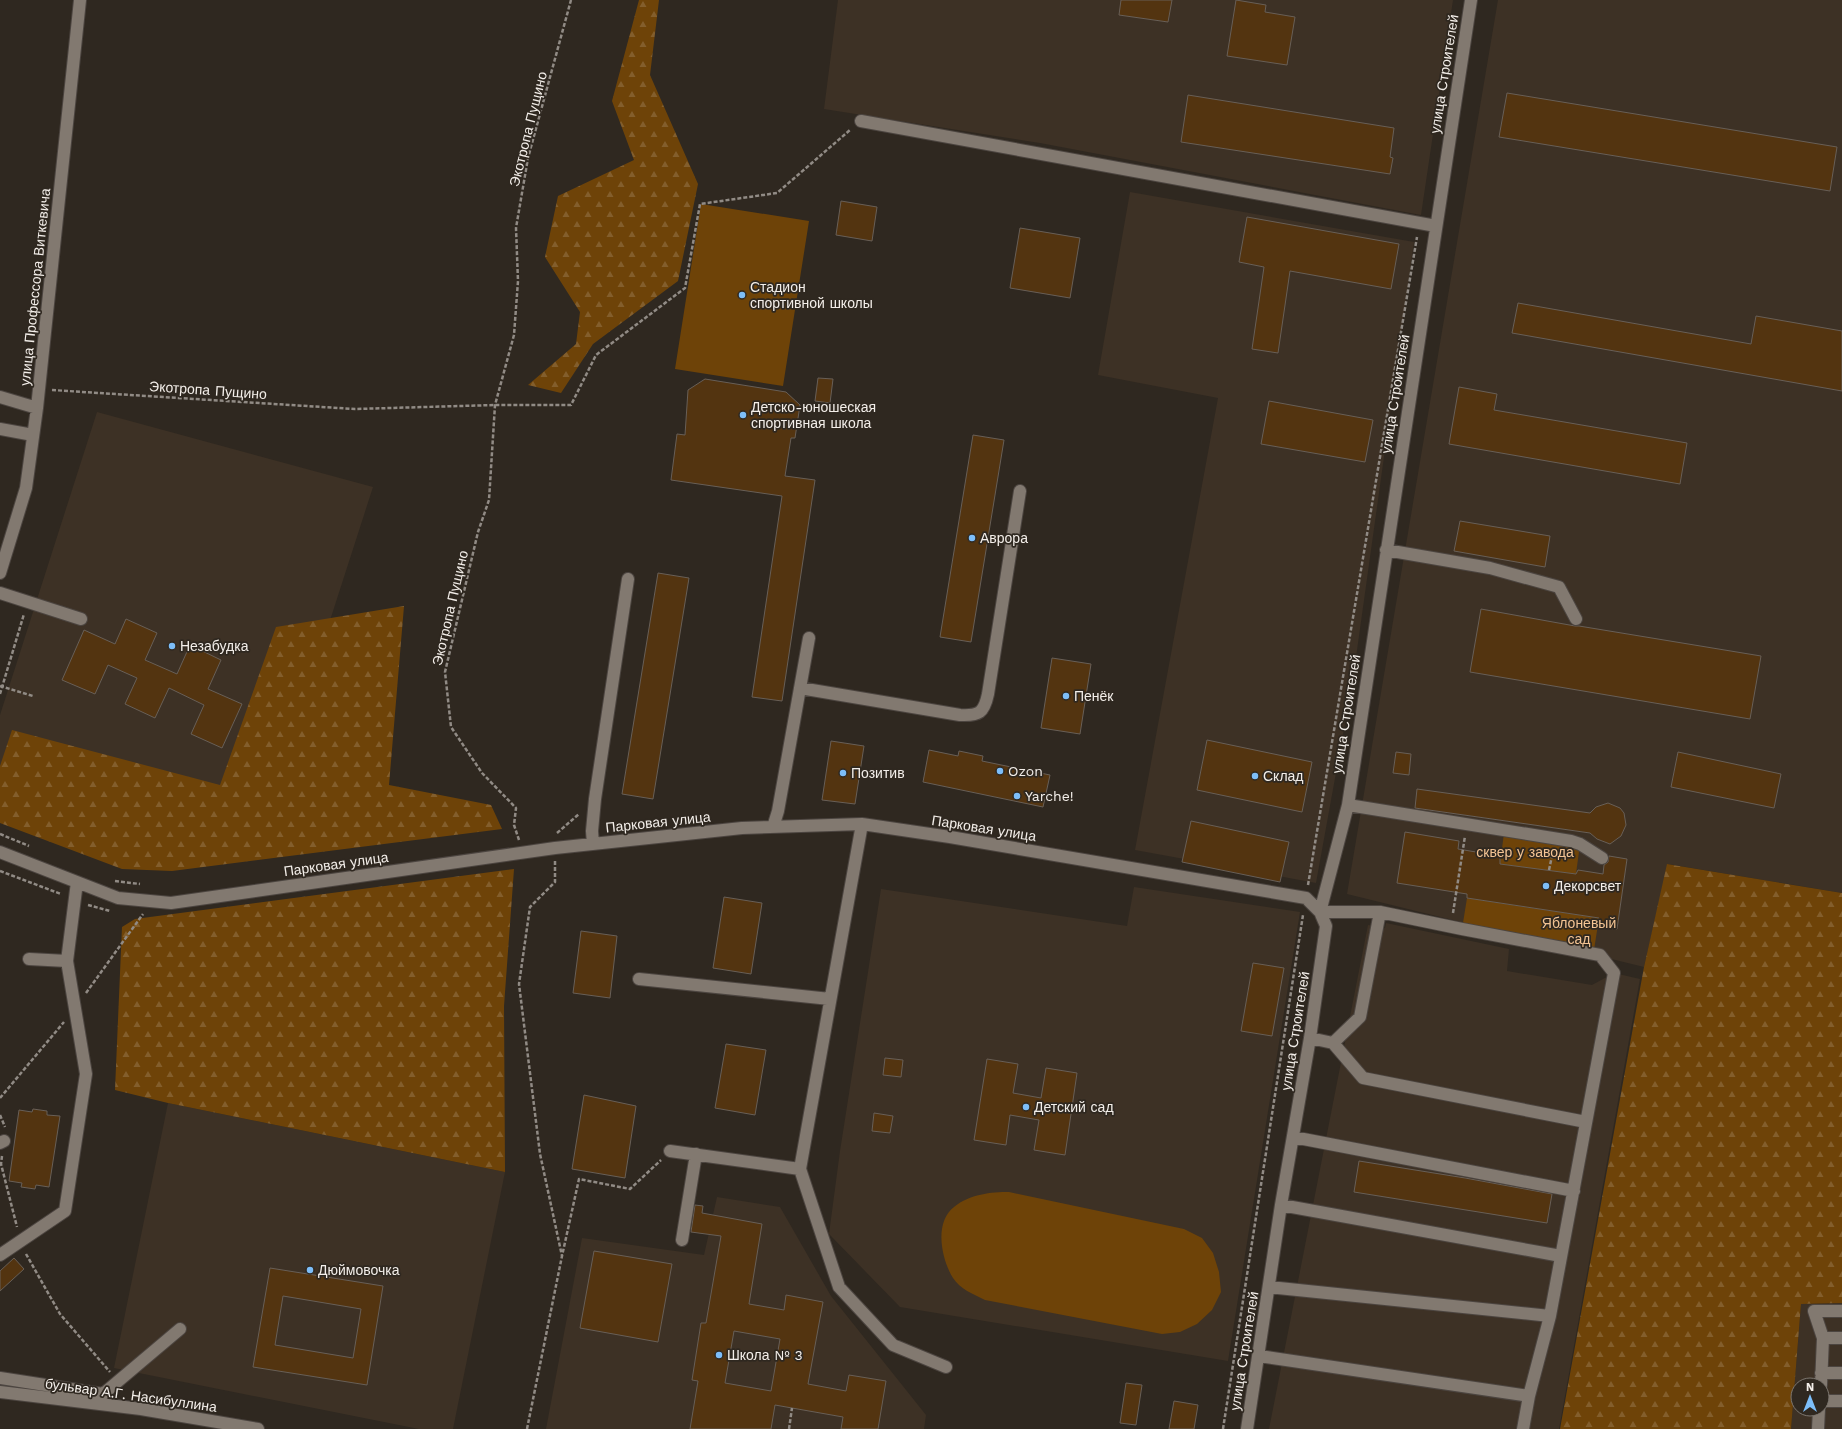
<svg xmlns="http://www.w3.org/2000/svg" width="1842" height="1429" font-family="'Work Sans',sans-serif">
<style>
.built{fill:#3d3125;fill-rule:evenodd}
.green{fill:#6e4308}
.forest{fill:url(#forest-firs)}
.building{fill:#533410;stroke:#685f57;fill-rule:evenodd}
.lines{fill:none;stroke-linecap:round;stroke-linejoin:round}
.minor-casing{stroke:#4c4540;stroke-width:14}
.path{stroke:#918b85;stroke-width:2.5;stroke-dasharray:4 2;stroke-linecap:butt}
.minor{stroke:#827970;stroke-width:12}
.poi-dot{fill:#7dbef9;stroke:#2f2820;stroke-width:1.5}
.labels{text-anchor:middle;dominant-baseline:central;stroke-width:3.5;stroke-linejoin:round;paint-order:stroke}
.street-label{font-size:14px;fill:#f3eee9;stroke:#2f2820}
.poi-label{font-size:14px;fill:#f3eee9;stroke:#2f2820;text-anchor:start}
.park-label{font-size:14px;fill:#f4c493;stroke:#2f2820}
</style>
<defs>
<pattern id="forest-firs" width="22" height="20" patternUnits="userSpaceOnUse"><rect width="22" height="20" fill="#6e4308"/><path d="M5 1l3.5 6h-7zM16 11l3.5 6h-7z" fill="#835e2c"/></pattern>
</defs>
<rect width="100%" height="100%" fill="#2f2820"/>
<path class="built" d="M838,0H1453L1421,215L1040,143L824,109Z
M1498,0H1842V893L1668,864L1644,967L1347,894Z
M1130,192L1414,242L1353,679L1316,883L1135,850L1218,398L1098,375Z
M97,412L373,487L266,819L0,806V715Z
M1134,887L1300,912L1228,1361L900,1307L829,1234L840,1151L881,889L1127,926Z
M1386,923L1509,949L1507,971L1592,985L1614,973L1640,979L1559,1429H1269L1368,925L1385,928Z
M168,1103L505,1172L453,1429H419L114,1368Z
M717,1197L780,1207L831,1296L926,1415L924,1429H546L582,1238L704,1255Z
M1842,1303V1429H1791L1801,1304ZM1798,1385H1822V1409H1798Z"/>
<path class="green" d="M701,204L809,221L783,386L675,369Z
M1504,833L1580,844L1576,874L1500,864Z
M1467,898L1599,918L1594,950L1462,929Z
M1009,1192L1184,1229L1202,1238L1213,1253L1219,1272L1221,1292L1212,1310L1197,1324L1180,1332L1162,1334L985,1300C973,1294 960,1289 953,1278C941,1259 934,1222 954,1207C970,1194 991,1192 1009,1192Z"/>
<path class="forest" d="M639,0H659L650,75L698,184L678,281L593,344L561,393L528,385L576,344L580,312L545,257L558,196L634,160L612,101Z
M404,606L389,785L491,805L502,829L172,871L122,869L0,823V766L12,730L220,785L276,627Z
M1667,864L1842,893V1303L1801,1304L1791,1429H1560L1644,967Z
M514,869L504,1006L505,1172L168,1103L115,1090L122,927L135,919Z"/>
<path class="building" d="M1121,0H1172L1168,22L1119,15Z
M1236,0L1266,5L1265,12L1295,17L1287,65L1227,56Z
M1507,93L1837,147L1830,191L1499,137Z
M1188,95L1394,128L1390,157L1393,158L1390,174L1181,142Z
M841,201L877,207L872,241L836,235Z
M1247,217L1399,244L1391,289L1290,271L1278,353L1252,349L1264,267L1239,262Z
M1020,228L1080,238L1070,298L1010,288Z
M1518,303L1751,344L1756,316L1842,331V391L1512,333Z
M818,378L833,379L830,403L815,401Z
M705,379L786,392L800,405L795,438H791L785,476L815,480L782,701L752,697L782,496L671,480L677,434L685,435L688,390Z
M1459,387L1497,394L1494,410L1687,443L1680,484L1449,444Z
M1269,401L1373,420L1365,462L1261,444Z
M973,435L1004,440L971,642L940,637Z
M1460,521L1550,536L1545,567L1454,551Z
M658,573L689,578L653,799L622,794Z
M1481,609L1575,626H1579L1761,656L1750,719L1470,672Z
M126,619L157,633L145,660L177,674L190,645L221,660L208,689L242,704L222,748L191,734L204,705L169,688L155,718L125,704L137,678L108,665L95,694L62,680L84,630L115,644Z
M1052,658L1091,664L1080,734L1041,728Z
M1207,740L1312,762L1302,812L1197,790Z
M831,741L864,746L855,804L822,800Z
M929,750L958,756L959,751L983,756L982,761L1050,775L1043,807L923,782Z
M1396,752L1411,754L1409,775L1393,773Z
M1678,752L1781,774L1774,808L1671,787Z
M1417,789L1590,813L1596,807L1608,803L1620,808L1624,813L1626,825L1621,836L1610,844L1597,839L1590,833L1415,808Z
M1191,821L1289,842L1280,882L1182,862Z
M1405,832L1459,841L1458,849L1500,856V864L1576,874L1578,870L1603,874L1604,865L1608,862L1609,856L1627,859L1617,929L1598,926L1599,918L1467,898V894L1397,883Z
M724,897L762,903L751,974L713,968Z
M581,931L617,936L610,998L573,993Z
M1253,963L1284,968L1272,1036L1241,1031Z
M726,1044L766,1050L755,1115L715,1108Z
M885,1058L903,1060L901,1077L883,1075Z
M987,1059L1018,1064L1013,1093L1041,1098L1046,1068L1077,1073L1065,1155L1034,1150L1039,1120L1010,1115L1006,1145L974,1140Z
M584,1095L636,1106L625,1178L572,1169Z
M33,1109L47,1111V1115L60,1116L49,1187L36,1185L35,1189L21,1187L22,1183L9,1181L19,1110L32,1112Z
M874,1113L893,1116L890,1133L872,1131Z
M1359,1161L1465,1178L1552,1194L1547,1223L1354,1192Z
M695,1205L703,1206L702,1213L762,1224L749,1304L784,1310L786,1295L823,1302L808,1384L846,1391L849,1375L886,1381L878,1429H841L843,1417L775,1405L771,1429H690L698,1381L692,1380L701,1323H706L721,1236L691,1232ZM734,1331L780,1339L771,1391L725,1383Z
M594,1251L672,1264L658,1342L580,1328Z
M14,1258L24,1269L0,1291V1271Z
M270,1268L383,1286L367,1385L253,1367ZM283,1296L361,1309L353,1358L275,1345Z
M1126,1383L1142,1385L1136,1425L1120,1423Z
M1174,1401L1198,1405L1194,1429H1169Z"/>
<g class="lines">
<defs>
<path id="minor" d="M861,121L1436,226
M0,397L37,408
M0,429L33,435
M1386,550L1490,568L1559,587L1576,619
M0,573L26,488L37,408L80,0
M0,593L81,619
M800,688L960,715C979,716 984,713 988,694L1020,491
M1348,805L1571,841L1580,844L1602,858
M862,824L800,1169L839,1287L893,1345L946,1367
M773,827L778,811L809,638
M593,844L592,831L595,799L628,579
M0,852L118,898L171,903L555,848L742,828L862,824L950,837L1306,898L1320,912L1326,926L1310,1038L1281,1205L1247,1429
M1320,912L1348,805L1471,0
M1320,912H1380L1462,929L1600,955L1614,973L1550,1316L1529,1396L1523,1429
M29,959L67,961
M639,979L830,999
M1310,1038L1333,1043L1360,1017L1380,912
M1333,1043L1363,1078L1586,1122
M1293,1137L1574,1191
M0,1143L4,1141
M670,1151L800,1169
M1281,1205L1561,1256
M682,1240L696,1154
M0,1255L65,1211L86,1074L67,961L77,882
M1269,1287L1550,1316
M1823,1338H1842
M1259,1356L1529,1396
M1821,1373H1842
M0,1378L103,1394L180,1329
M1821,1385L1823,1338L1814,1311H1842
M0,1392L141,1409L258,1429
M1822,1401H1842
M1818,1429L1819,1409"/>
</defs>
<use href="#minor" class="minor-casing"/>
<path class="path" d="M52,390L355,409L495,405H571L596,355L685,288L700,204L777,193L850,130
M0,686L33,696
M0,694L24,614
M557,833L579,814
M0,834L29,846
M519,840L514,825L516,808L482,773L451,727L445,672L478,532L489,500L495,405L514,335L518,281L516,228L528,158L571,0
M555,861V882L530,907L519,984L540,1154L562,1256
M1549,870L1553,851
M0,871L61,894
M115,881L140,884
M1308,885L1417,237
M88,905L110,911
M1453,913L1465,836
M86,993L143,914
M0,1098L64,1022
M0,1115L5,1127
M2,1156L1,1164L17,1227
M26,1254L60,1314L110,1372
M527,1429L562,1256L579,1179L630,1189L661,1160
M789,1429L792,1408
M1223,1429L1303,915"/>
<use href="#minor" class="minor"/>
</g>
<g class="poi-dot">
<circle cx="742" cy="295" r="4"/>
<circle cx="743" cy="415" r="4"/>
<circle cx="972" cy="538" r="4"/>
<circle cx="172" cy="646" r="4"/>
<circle cx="1066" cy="696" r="4"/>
<circle cx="1000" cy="771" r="4"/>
<circle cx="843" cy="773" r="4"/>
<circle cx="1255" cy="776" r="4"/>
<circle cx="1017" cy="796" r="4"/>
<circle cx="1546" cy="886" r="4"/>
<circle cx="1026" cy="1107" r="4"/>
<circle cx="310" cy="1270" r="4"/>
<circle cx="719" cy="1355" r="4"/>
</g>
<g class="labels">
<g class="street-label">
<text transform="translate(1444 74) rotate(-81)">улица Строителей</text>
<text transform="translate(528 129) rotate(-76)">Экотропа Пущино</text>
<text transform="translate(35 287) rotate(-84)">улица Профессора Виткевича</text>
<text transform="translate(208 390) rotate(4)">Экотропа Пущино</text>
<text transform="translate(1395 394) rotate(-81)">улица Строителей</text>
<text transform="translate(450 608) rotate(-77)">Экотропа Пущино</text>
<text transform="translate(1346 714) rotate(-81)">улица Строителей</text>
<text transform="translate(658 822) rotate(-6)">Парковая улица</text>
<text transform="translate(984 828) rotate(9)">Парковая улица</text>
<text transform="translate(336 864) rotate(-8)">Парковая улица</text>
<text transform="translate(1295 1031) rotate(-81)">улица Строителей</text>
<text transform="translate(1244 1351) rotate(-81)">улица Строителей</text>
<text transform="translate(131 1395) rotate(8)">бульвар А.Г. Насибуллина</text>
</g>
<g class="poi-label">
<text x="750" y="287">Стадион<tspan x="750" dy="16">спортивной школы</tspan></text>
<text x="751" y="407">Детско-юношеская<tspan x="751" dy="16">спортивная школа</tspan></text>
<text x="980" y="538">Аврора</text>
<text x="180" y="646">Незабудка</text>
<text x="1074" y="696">Пенёк</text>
<text x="1008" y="771">Ozon</text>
<text x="851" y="773">Позитив</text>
<text x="1263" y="776">Склад</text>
<text x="1025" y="796">Yarche!</text>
<text x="1554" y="886">Декорсвет</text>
<text x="1034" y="1107">Детский сад</text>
<text x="318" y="1270">Дюймовочка</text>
<text x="727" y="1355">Школа № 3</text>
</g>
<g class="park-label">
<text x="1525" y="852">сквер у завода</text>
<text x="1579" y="923">Яблоневый<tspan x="1579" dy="16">сад</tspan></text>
</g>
</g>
<g transform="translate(1810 1397)"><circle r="19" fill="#2f2820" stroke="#7d7770"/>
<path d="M0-3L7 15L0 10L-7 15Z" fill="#7dbef9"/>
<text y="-6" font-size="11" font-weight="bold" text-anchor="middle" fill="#f3eee9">N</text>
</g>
</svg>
